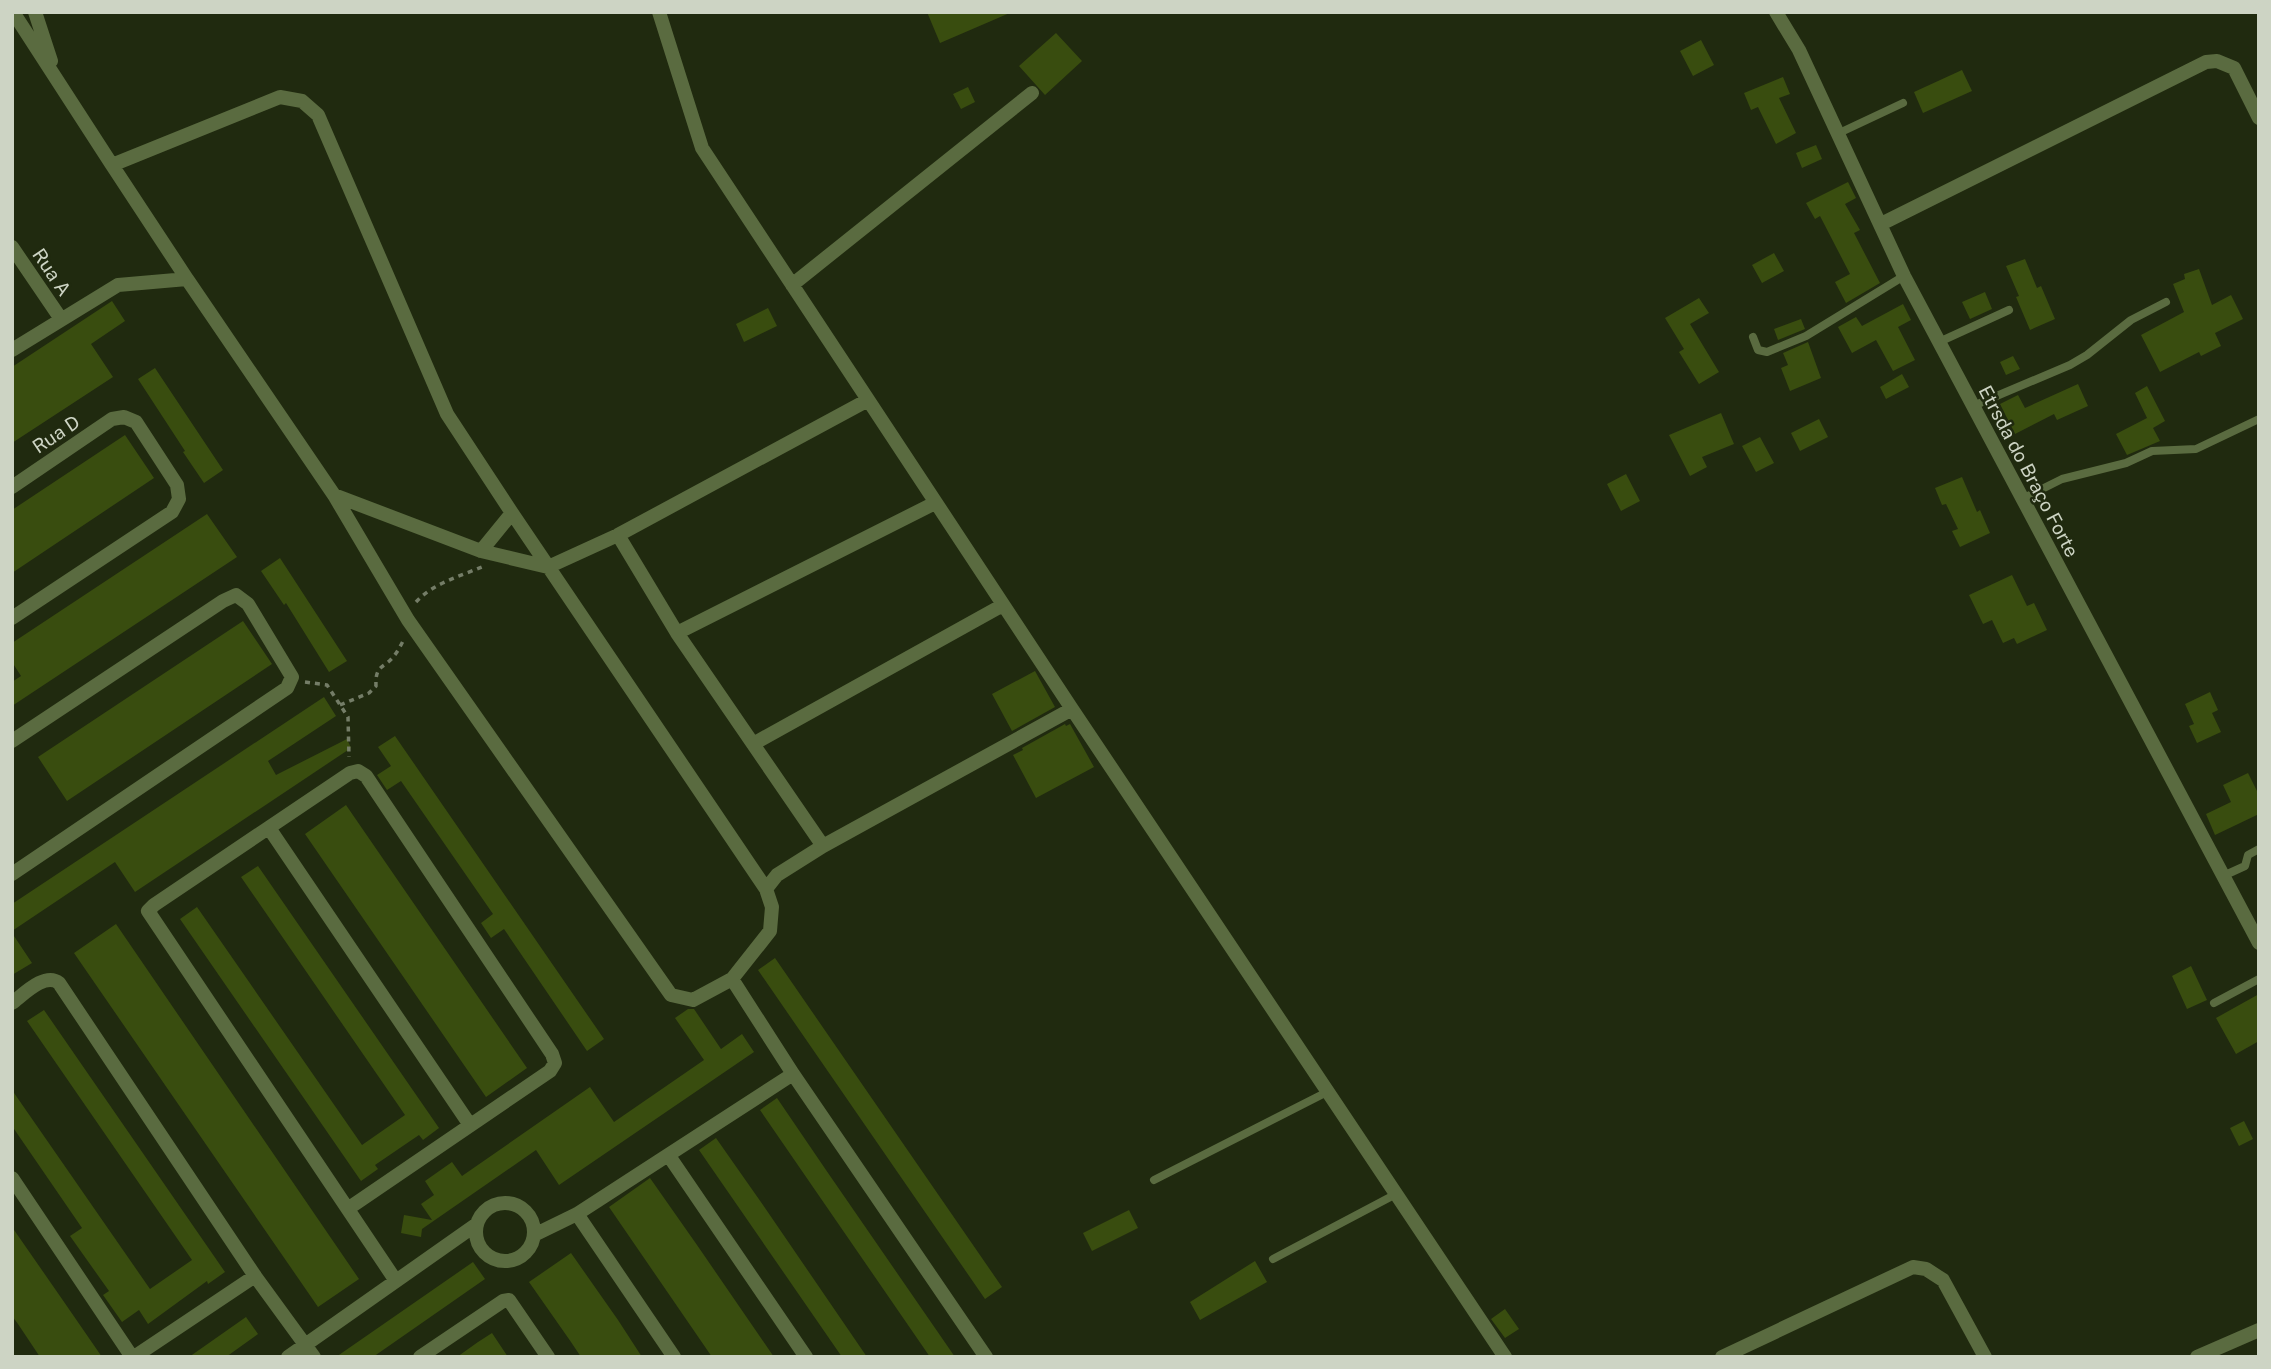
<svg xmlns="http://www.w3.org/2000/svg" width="2271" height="1369" font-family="'Public Sans',sans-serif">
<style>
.building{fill:#394d0f}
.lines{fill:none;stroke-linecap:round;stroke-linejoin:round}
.path{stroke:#747d67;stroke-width:3.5;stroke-dasharray:5 5;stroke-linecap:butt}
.lane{stroke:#5a6b40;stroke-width:8}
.street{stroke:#5a6b40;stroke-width:14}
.labels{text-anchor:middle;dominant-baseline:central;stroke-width:5;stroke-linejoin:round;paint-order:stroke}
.street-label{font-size:19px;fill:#cdd4c4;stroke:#202a0f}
</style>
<rect width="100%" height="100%" fill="#202a0f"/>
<path class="building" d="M927,12H1012L940,43Z
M1056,33L1082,61L1045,95L1019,66Z
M1701,40L1714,65L1693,76L1680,51Z
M1962,70L1972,91L1923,113L1914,92Z
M1783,77L1790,94L1779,98L1796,133L1776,144L1758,107L1751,110L1744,93Z
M968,87L975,102L961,109L953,94Z
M1816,145L1822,159L1802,168L1796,153Z
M1848,182L1856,198L1845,204L1860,230L1854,233L1880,283L1846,303L1835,282L1850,274L1820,216L1815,219L1806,203Z
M1774,253L1784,271L1762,283L1752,265Z
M2025,259L2037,288L2041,286L2055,319L2030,330L2016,297L2019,296L2006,266Z
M2199,269L2212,305L2231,295L2243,319L2215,333L2221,346L2201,356L2199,352L2160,372L2141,335L2184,312L2173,284L2185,279L2184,274Z
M1985,292L1992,309L1970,319L1962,302Z
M1699,298L1709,313L1690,324L1719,372L1699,384L1679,352L1684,349L1665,318Z
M112,301L125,321L91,344L113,377L12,443V367Z
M1903,304L1911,320L1898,327L1915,360L1893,371L1876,340L1852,353L1838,327L1856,317L1862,326Z
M768,308L777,326L744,342L736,324Z
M1801,319L1805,329L1778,340L1774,329Z
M1808,342L1821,378L1790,391L1781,368L1788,365L1783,353Z
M2013,356L2020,369L2006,375L2000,362Z
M155,368L223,470L204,483L183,452L185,451L138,379Z
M1902,374L1909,387L1886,399L1880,387Z
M2078,384L2088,406L2057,420L2054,414L2015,434L2000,404L2018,395L2025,408Z
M2147,386L2165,421L2153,428L2160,441L2127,455L2116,434L2147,418L2148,420L2135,393Z
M1721,413L1734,444L1702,457L1707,467L1690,476L1669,435Z
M1819,419L1828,437L1800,451L1791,433Z
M125,435L154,478L12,573V510Z
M1760,437L1774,463L1756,472L1742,446Z
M1626,474L1640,501L1621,511L1607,484Z
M1962,477L1977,512L1980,510L1990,533L1960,547L1952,531L1958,529L1946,504L1942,505L1935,488Z
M207,514L237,557L12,706V682L21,676L12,662V643Z
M280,558L347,661L329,672L286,603L284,605L261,571Z
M2012,575L2027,606L2034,603L2047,630L2017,644L2014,638L2003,643L1992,620L1983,624L1969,595Z
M243,621L272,664L67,801L38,757Z
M1035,671L1055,707L1012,731L992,694Z
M2210,692L2218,710L2212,713L2221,732L2197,743L2189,726L2194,724L2185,704Z
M324,697L336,716L268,761L276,775L347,739L351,748L135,892L115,862L12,931V904Z
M1065,724L1066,726L1070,724L1094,767L1036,798L1013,755L1023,750L1022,748Z
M395,736L604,1039L587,1051L504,929L491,938L481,923L493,914L401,781L387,790L377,775L391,766L378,747Z
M2248,773L2259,795V814L2215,835L2206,814L2231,802L2223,785Z
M346,805L527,1068L486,1097L305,834Z
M258,866L439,1128L423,1140L419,1135L375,1165L378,1169L361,1181L180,919L197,907L362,1145L405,1115L241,877Z
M116,924L359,1279L318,1307L74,953Z
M12,933L32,963L12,975Z
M775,958L1002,1287L985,1299L758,970Z
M2191,966L2207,1000L2187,1009L2172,976Z
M2259,994V1041L2236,1054L2216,1018Z
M688,1009H694L721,1049L742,1034L754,1052L559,1185L536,1150L422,1229L421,1237L401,1233L404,1215L432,1220L421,1204L434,1195L425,1181L452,1162L462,1176L590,1087L614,1122L704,1060L675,1018Z
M44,1010L225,1272L208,1284L207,1281L148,1324L139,1310L122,1322L103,1295L109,1291L70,1236L82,1228L12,1126V1090L150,1289L192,1260L27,1021Z
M777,1098L826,1170L955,1357H930L760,1110Z
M2244,1121L2253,1139L2239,1146L2230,1128Z
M716,1138L763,1205L867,1357H842L699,1150Z
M650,1178L697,1245L774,1357H712L609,1207Z
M1129,1210L1138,1228L1092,1251L1083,1233Z
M12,1227L62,1299L102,1357H40L18,1324L12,1316Z
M571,1253L618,1320L642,1357H581L571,1342L529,1282Z
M1255,1261L1267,1282L1200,1320L1190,1302Z
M473,1262L485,1279L373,1357H336Z
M1505,1309L1519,1329L1505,1338L1491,1319Z
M246,1317L258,1334L226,1357H189Z
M492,1333L508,1357H457L478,1342Z"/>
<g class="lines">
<path class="path" d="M416,602C432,584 460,576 482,567
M305,682L327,685L348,717L349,757
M340,705L369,693L376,686C375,664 384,669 394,656C398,651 401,645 404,639"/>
<path class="lane" d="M1837,134L1903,103
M1753,337L1758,350L1767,352L1806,336L1904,276
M1939,342L2009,310
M1973,406L2070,365L2087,355L2131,320L2166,302
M2022,499L2062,479L2126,463L2152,451L2196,449L2259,419
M2223,876L2245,866L2248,855L2259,849
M2214,1003L2259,979
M1154,1180L1329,1091
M1273,1259L1398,1193"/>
<path class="street" d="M13,12L112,165
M35,12L51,61
M659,12L702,148L1072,709L1505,1357
M1776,12L1799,50L1904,276L2259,943
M1881,224L2206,62L2217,61L2234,68L2259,118
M12,247L61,319
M187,279L112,165L280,97L302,101L318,115L447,414L512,513L766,889
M792,285L1032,93
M12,350L118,285L187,279L334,495L408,620L671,995L693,1000L732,979L770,931L772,907L766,889L777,875L823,846
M868,400L618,535L677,633L823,846L1072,709
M12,487L112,419L124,417L136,422L177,485L179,499L172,512L12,618
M334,495L481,551L548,567L618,535
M481,551L512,513
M677,633L935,503
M12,741L223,601L236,595L248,604L292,677L287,688L12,874
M753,744L1003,605
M269,828L470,1125
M732,979L793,1074L986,1357
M12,1003C24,994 45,972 59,983L255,1276L314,1357
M669,1156L806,1357
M12,1178L132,1357
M476 1232a29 29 0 1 1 58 0a29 29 0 1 1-58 0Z
M349,1208L550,1071L555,1063L552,1054L366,776L358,771L350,773L154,905L148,911L396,1281
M577,1214L674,1357
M534,1235L577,1214L793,1074
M134,1357L255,1276
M288,1357L477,1224
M420,1357L503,1301L509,1300L548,1357
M1722,1357L1913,1267L1926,1269L1943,1280L1985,1357
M2197,1357L2259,1330"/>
</g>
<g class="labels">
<g class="street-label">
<text transform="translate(52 272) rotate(56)">Rua A</text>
<text transform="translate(56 434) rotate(-34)">Rua D</text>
<text transform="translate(2029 471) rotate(62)">Etrsda do Braço Forte</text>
</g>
</g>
<rect width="2271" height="1369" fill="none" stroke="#cdd4c4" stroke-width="28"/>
</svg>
